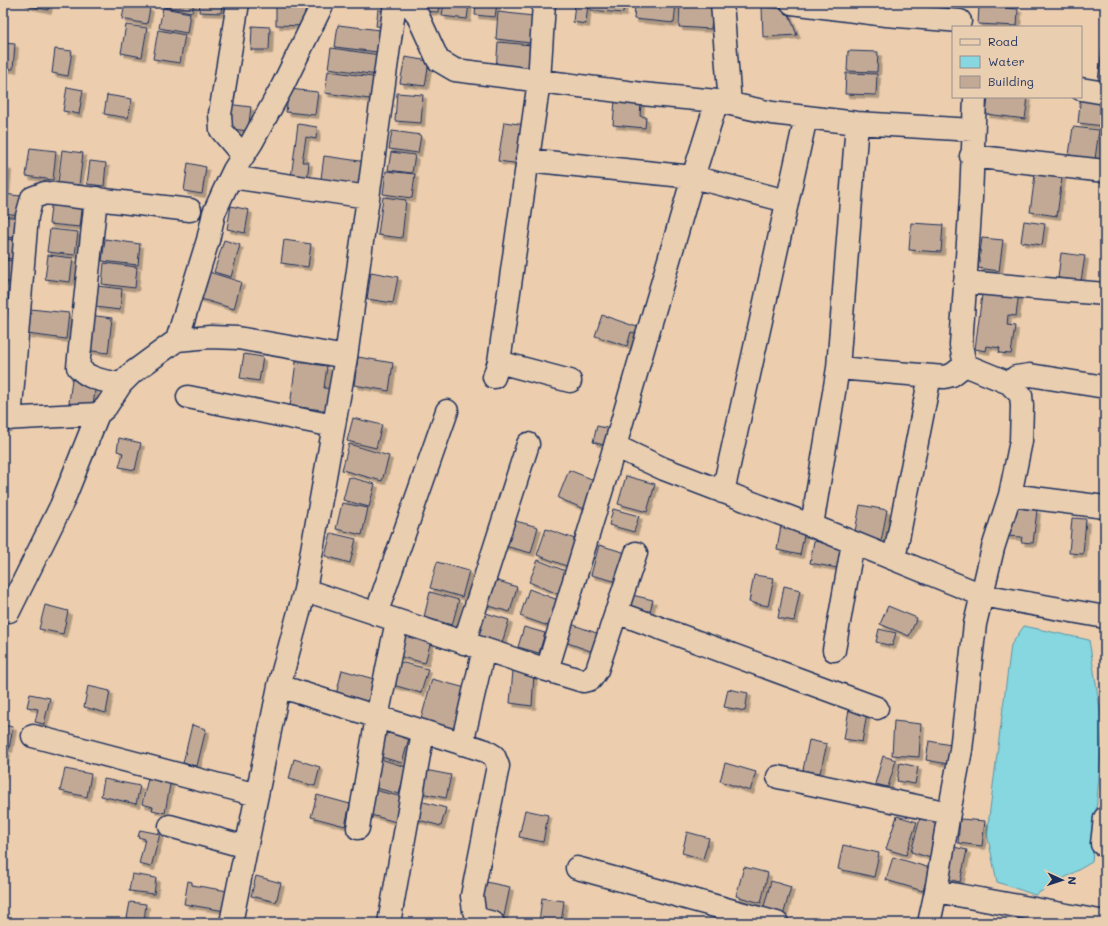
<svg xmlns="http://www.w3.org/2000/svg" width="1108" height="926" font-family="Mali,sans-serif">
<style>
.water{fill:#86d7df;stroke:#5b94ab}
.building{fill:#c2a995;stroke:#1b2f5e;filter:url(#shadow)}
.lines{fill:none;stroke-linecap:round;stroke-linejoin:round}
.minor-casing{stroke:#1b2f5e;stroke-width:25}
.minor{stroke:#e9ceb0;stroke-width:22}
</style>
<defs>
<filter id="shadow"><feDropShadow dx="3.5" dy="3.5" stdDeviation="0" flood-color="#0004"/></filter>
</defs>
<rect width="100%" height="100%" fill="#ecceae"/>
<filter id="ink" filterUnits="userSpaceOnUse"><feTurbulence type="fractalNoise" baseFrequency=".025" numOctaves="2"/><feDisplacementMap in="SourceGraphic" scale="8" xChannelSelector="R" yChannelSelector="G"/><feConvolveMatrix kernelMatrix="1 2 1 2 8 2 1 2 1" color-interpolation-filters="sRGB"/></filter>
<g filter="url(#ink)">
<path class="water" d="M1024,626L1089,640L1103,727L1092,862L1035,895L997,882L987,833L1011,645Z"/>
<path class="building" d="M26,3H49L48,10L25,5Z
M165,3H194L192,12L164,7Z
M200,3H222L221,13L199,12Z
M276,3H306L305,26L276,25Z
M418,3H439L438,12L422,11Z
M444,3H469L467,19L442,16Z
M476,3H497L495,17L475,15Z
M575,3H588L586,24L573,22Z
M591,3H624L623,13L590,10Z
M635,3H676L674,23L634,19Z
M680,3H713L711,29L679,27Z
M125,4L150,8L147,24L122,19Z
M979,6L1018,9L1017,26L978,24Z
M762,7L787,9L797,35L763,37Z
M163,8L190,13L187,33L159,28Z
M378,10L388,11L386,27L376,26Z
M498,12L533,16L531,43L496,39Z
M126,25L147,28L142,57L121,53Z
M338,25L389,31L386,53L335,47Z
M252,26L270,27L269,50H251Z
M158,30L185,35L180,63L153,59Z
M498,42L531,45L529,72L496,70Z
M3,43L15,44L13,69H3Z
M1103,43H1105V81L1098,80Z
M331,48L380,55L377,75L328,68Z
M55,49L72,51L68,76L52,73Z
M848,51L878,52L877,72L847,71Z
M405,57L429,61L425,86L400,83Z
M328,71L380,78L377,100L325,93Z
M846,73L877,74L876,95L845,94Z
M67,87L83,90L79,114L63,111Z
M289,89L318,92L315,115L286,112Z
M397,93L423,95L421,123L395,121Z
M1081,94L1105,98L1103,126L1078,123Z
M107,95L132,99L128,118L104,114Z
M988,97H1028L1025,119L986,114Z
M615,100L641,103L640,116L646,117L645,128L613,125Z
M227,104L251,107L248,131L224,128Z
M504,122L526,125L521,164L498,161Z
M298,124L317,127L316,139L306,137L302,162H309L307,180L291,178Z
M1073,127L1099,130L1095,159L1069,155Z
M392,131L421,135L418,153L389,149Z
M1105,134V163L1101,162Z
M30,148L56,151L53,180L26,176Z
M62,150L83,153L79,186L58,183Z
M391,152L415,155L412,173L388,170Z
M324,156L367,162L364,192L320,186Z
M90,161L106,163L104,186L87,184Z
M188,163L206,167L202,194L184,191Z
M3,167H8L6,190L3,189Z
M1036,168L1063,171L1057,216L1030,212Z
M386,171L415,174L412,198L383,194Z
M3,194L21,196L20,215L3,213Z
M383,197L406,200L402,238L378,235Z
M52,199L83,202L80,227L49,224Z
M231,206L249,210L245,233L227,229Z
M3,216L20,218L19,238L3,237Z
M1024,221L1045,224L1042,245L1021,242Z
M911,223L943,225L941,252L909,250Z
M50,229L78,232L75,255L47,252Z
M982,238L1003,240L999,271L978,268Z
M3,239L18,240L16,259L3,258Z
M105,239L140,244L138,265L102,261Z
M224,240L240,245L231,277L214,272Z
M284,240L311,244L308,267L281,263Z
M1061,253L1085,256L1081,281L1058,278Z
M48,255L73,258L70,282L45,279Z
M3,260L13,261L11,282H3Z
M104,263L137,267L135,288L102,284Z
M206,271L241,282L234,309L198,298Z
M371,272L398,277L393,303L367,299Z
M97,286L122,289L120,310L95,307Z
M983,287L1019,292L1016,316L1008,315L1007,325L1015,326L1011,354L999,353L1000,348L987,346L986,351L975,349Z
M30,309L69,313L66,339L27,334Z
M89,315L112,318L108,353L85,350Z
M602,315L640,328L638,334L631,332L627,346L595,336Z
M244,354L263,357L259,381L240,378Z
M358,357L393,363L389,391L354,385Z
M296,362L327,366L324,388L334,389L331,411L290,406Z
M72,379L96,382L92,414L68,411Z
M353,418L382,425L376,448L347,441Z
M597,426L611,429L607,446L593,442Z
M119,438L141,443L135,470L119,467L123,453L117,451Z
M349,444L389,456L382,481L342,470Z
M569,470L599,482L587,510L558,498Z
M626,476L655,484L647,512L618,504Z
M349,477L375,484L369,507L343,500Z
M342,503L368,508L362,535L336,529Z
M860,505L887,510L880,547L853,542Z
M1008,507L1037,510L1033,543L1021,542L1022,537L1006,536Z
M613,509L639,516L634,532L609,525Z
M1072,518L1086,519L1083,554L1069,553Z
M508,519L538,527L531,553L501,545Z
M781,525L805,530L800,555L777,550Z
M546,529L578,540L569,567L537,555Z
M331,533L356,539L350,563L325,556Z
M814,541L847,548L843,569L810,563Z
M599,545L626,553L618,582L591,575Z
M538,560L568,572L558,594L529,582Z
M437,562L469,571L462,597L430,588Z
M754,575L774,578L768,606L749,602Z
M489,578L517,587L510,612L482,604Z
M784,586L800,590L794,621L778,618Z
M529,589L558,600L548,626L520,616Z
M430,592L459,600L452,625L424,617Z
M628,594L653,600L648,619L623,612Z
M45,605L68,611L63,634L39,629Z
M888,606L917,618L909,636L880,624Z
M476,610L509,620L502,643L469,633Z
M571,624L602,635L596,653L565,642Z
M524,627L545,633L539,653L518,647Z
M879,629L896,633L892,646L876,642Z
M404,634L431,641L425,663L398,656Z
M400,662L428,669L421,693L393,685Z
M342,670L374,679L368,704L336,695Z
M513,671L534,673L532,706L510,703Z
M432,679L469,689L456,736L419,726Z
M88,686L110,691L106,713L84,707Z
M728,689L748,693L745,711L724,707Z
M30,694L50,698L44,724L35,722L38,709L27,707Z
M849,709L867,713L862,742L844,739Z
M894,721L921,724L919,757L892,755Z
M3,725L13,727L9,749L3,748Z
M192,725L206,729L197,766L183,763Z
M385,731L409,738L402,763L378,756Z
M809,740L827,744L820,773L803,770Z
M929,741L951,745L948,764L926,760Z
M3,751H7L3,774Z
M883,756L896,760L888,787L875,784Z
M294,759L320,767L315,786L289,779Z
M380,759L406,767L399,794L372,787Z
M725,763L756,772L750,791L720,781Z
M900,763L918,767L915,784L897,781Z
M65,769L91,774L87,797L60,791Z
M425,770L451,775L446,798L421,793Z
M149,774L171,779L165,813L152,810L153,807L142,804Z
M104,779L140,786L136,804L101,796Z
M370,789L402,797L396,822L364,813Z
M317,795L350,804L345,826L311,817Z
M420,801L446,808L441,826L415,819Z
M525,810L548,815L543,842L519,837Z
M921,815L942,821L931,858L911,852Z
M897,816L917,822L906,855L886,849Z
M960,819L985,821L982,846L958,843Z
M140,830L160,834L151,867L139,864L145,839L138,837Z
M687,832L709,838L703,859L682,853Z
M843,845L879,853L874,877L838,869Z
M954,847L967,850L960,882L948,879Z
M893,857L930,868L923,891L886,880Z
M744,867L768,873L761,903L736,896Z
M132,874L156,878L154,894L129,891Z
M256,876L281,883L276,902L251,896Z
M188,881L192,882V885L228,891L225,911L184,904Z
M771,881L791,887L783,916L763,910Z
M486,882L510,887L504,916L480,911Z
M542,898L564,901L561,923H539Z
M130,902L146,904L144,921L127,918Z"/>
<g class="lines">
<defs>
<path id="minor" d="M238,3L220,114L221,130L243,156
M722,3L730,104
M792,3L886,15L960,21
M394,4L408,5L411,6L417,14L438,60L455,70L642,94L717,101L772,113L857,123L973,130
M1081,89L1105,93
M971,156L1105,171
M527,160L693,177L787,201
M231,177L368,197
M96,198L78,367C89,380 106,381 121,384
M965,282L1105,294
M177,340L208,240L214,213L223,193L234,170L252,142L282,87L323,3
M499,362L570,381
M838,368L944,377L952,375L965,365
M494,377L499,362L539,81L544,3
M1009,383L1016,377L1030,375L1105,387
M188,397L334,426
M3,419L98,414L106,407L121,384L132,373L177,340L210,337L238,338L346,357
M10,419L27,216L32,198L45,193L190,210
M615,446L664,469L810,525L982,595L1105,617
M723,492L806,117
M1010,495L1105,507
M810,525L813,519L838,368L857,123
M894,559L930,376
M305,590L547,670L583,681L591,679L597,670L636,553
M9,611L61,506L98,414
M616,612L877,708
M376,614L447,411
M464,643L528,444
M834,650L853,543
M547,670L615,446L693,177L717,101
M279,686L486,751L494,756L498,766L472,896L474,911L478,919L493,923
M33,736L257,795
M462,744L484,649
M778,777L949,813
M170,826L246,847
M358,828L377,717L397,621
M1102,844L1105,818
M577,868L777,923
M936,891L1105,922
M231,923L279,686L305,590L346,357L395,3
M389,923L423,732
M929,923L936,891L949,813L961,750L975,624L993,548L1010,495L1021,441L1022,406L1021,395L1009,383L965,365L961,345L971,198L975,97"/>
</defs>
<use href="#minor" class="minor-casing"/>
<use href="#minor" class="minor"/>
</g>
</g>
<rect width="1108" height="926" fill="none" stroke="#e9ceb0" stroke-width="16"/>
<rect x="8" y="8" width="1092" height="910" fill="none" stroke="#1b2f5e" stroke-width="1.5" filter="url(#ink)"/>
<rect x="952" y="26" width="130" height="72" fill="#e9ceb0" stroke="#978e8f"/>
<rect x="960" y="39" width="20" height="6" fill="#e9ceb0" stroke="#978e8f"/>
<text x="988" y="46" font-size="12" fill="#1b2f5e">Road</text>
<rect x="960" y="56" width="20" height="12" fill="#86d7df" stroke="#978e8f"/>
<text x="988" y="66" font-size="12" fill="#1b2f5e">Water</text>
<rect x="960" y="76" width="20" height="12" fill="#c2a995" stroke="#978e8f"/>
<text x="988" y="86" font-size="12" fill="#1b2f5e">Building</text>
<g transform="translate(1062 880) rotate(93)" stroke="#e9ceb0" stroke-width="3" paint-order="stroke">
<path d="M0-3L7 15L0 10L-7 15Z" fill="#1b2f5e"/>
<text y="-6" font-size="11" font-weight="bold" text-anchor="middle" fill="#1b2f5e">N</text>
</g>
</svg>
